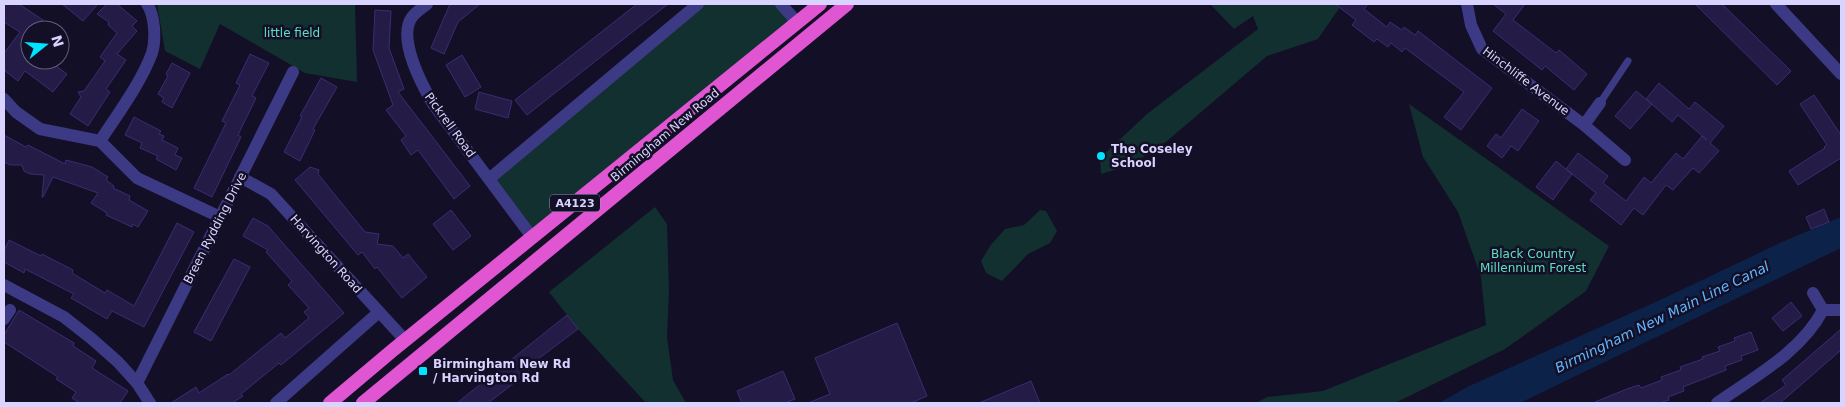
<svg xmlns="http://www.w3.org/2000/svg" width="1845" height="407" font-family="'DejaVu Sans',sans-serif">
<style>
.green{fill:#12302f}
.water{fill:#0c2248}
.building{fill:#241b47;stroke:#3b2d73}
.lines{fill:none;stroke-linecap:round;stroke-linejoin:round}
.service{stroke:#3d3a85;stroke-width:7}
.minor{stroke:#3d3a85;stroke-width:12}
.tertiary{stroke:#3d3a85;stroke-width:12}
.trunk{stroke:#e055d1;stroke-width:14}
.poi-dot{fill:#00e5ff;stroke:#130f26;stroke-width:2}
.labels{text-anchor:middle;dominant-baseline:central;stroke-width:5;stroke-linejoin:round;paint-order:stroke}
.shield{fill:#130f26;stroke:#9e99be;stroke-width:1}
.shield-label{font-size:11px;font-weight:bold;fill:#d9d4ff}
.park-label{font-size:12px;fill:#5fe0c0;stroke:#130f26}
.street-label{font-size:12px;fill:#d9d4ff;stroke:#130f26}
.poi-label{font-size:12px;font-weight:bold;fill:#d9d4ff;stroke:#130f26;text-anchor:start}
.water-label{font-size:14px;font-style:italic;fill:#62b6ff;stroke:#130f26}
</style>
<rect width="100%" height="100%" fill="#130f26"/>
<path class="green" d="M157,4H355L357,82L305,73L220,24L200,69L165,51Z
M698,4H781L794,18L532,237L489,179Z
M1210,4H1342L1318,39L1267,56L1167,141L1129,166L1101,174L1100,158L1147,114L1258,29L1253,16L1234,29Z
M1409,104L1609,246L1586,291L1505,349L1395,403H1256L1267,397L1323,391L1486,325L1481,277L1458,212L1423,157Z
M655,207L667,224L669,291L667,337L673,380L686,403H646L578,329L549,292Z
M1040,210L1046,211L1057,231L1050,243L1028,254L1002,281L986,273L981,261L990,246L1005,229L1024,225Z"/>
<path class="water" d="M1841,217V248L1520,403H1439L1467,387L1660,300L1782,242Z"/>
<path class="building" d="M4,4H19L43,20L36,30H30V60H48L67,74L53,92L25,71L18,81L4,70V53L20,32L4,22Z
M62,4H98L83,21Z
M107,4H117L137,21L132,26L137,31L117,54L126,60L106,89L110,92L88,126L70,114L81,97L78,92L84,91L105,61L100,57L117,33L108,25L109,22L97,14Z
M450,4H480L458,22L444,54L431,48Z
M637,4H668L527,115L515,100Z
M1335,4H1368L1364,9L1387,27L1390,22L1402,30L1404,27L1415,35L1418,31L1492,88L1461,130L1444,117L1464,92L1405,48L1402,52L1391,43L1388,47L1377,39L1374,42L1352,25L1356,20Z
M1493,4H1525L1513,20L1556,53L1559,50L1587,74L1574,90L1545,66L1542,70L1493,31L1506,14Z
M1695,4H1722L1791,71L1777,85Z
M375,10L391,11L389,48L404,89L398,92L470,186L454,199L418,150L411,155L401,140L406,136L386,110L393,105L373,50Z
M250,54L269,63L252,96L256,98L238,135L241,137L212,197L194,188L226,123L222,121L240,85L236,83Z
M462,55L481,87L465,97L446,65Z
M172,63L190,73L172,108L162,102L164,98L158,94L168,76L166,74Z
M321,78L337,87L313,129L315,130L300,161L284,152L302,117L300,116Z
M1659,83L1689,109L1695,102L1724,126L1710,143L1719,151L1699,173L1693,168L1673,190L1666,185L1643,215L1634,208L1621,225L1590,200L1596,193L1566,169L1578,153L1608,176L1603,183L1626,201L1644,177L1651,183L1676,153L1683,159L1702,136L1707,140L1678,115L1672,122L1646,99Z
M1636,91L1652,104L1630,129L1615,116Z
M479,92L512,101L508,118L475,109Z
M1814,95L1841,135V158L1798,185L1789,171L1825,148L1824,147L1827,145L1800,104Z
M1522,109L1539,121L1518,151L1511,146L1502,158L1487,146L1496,134L1501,138Z
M134,117L161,131L159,134L164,136L162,140L178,148L175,155L182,158L176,170L156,159L158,156L140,148L142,143L125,135Z
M4,135L26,147L28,145L65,164L66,160L92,167L108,177L106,180L114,186L113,188L130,196L129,200L148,211L138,227L133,224L132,227L106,215L107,213L91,203L98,193L53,177L43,197H42L44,175L30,174L24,171L22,165H10L4,162Z
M1556,161L1572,174L1553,200L1536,187Z
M310,167L319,170L318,174L365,232L379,234L377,244L393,246L403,258L408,254L427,277L402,298L377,267L375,269L362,252L358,255L295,180Z
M1824,209L1829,222L1811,229L1806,217Z
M451,210L471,236L453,250L433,224Z
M253,218L268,226L344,313L281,365L279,363L241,394L243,396L232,403H171L196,387L199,393L228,374L229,375L281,333L285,338L309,318L304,312L309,308L288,285L292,281L266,252L268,250L243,236Z
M177,223L194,232L144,327L112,311L107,319L71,298L74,294L25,269L24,273L4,262V251L9,240L41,256L42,254L73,270L72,273L105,293L107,290L134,306Z
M234,259L250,267L211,341L194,332Z
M1791,302L1802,316L1783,331L1772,318Z
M19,310L74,343L73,346L96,361L92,368L128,391L120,403H80L72,398L76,392L56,379L58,377L4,342V335Z
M567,315L578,329L538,359L540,361L509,387L488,403H457Z
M897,323L927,396L911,403H808L830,394L815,358Z
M1841,329V350L1780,403H1760L1786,385L1782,380Z
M1751,332L1758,350L1741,356L1742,360L1725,366L1726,370L1683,387L1684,391L1668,397L1669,400L1659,403H1595V402L1627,389L1639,385L1641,388L1662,380L1661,377L1681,370L1680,367L1703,359L1702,357L1720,351L1718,347L1735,341L1734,338Z
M783,371L795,399L785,403H742L737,391Z
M1031,381L1040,403H979Z"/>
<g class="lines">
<path class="service" d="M1600,103L1628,61"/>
<path class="minor" d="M427,4C422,8 416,12 412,17C397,38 422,85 433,104L532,237
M781,4L797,22
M1467,4L1471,25L1482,49L1584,125L1625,160
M4,99L16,112L40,129L100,141L137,178L220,217
M1584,125L1600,103
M100,141C117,115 141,83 152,53C156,40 155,15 147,4
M240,177L271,194L405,340
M489,179L698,4
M1813,293L1823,310H1840
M4,319L10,310
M137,383L293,72
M276,403L379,312
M1717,403C1754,377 1801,352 1823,310"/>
<path class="tertiary" d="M1776,4L1841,74
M4,285L64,317L92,339L118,362L137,383L150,403"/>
<path class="trunk" d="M330,403L393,350L820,4
M363,403L847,4"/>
</g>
<g class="poi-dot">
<circle cx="1101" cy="156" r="5"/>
<rect x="418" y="366" width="10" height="10" rx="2.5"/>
</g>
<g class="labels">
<rect class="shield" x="550" y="194.5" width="50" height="17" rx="4"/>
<g class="shield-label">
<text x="575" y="203">A4123</text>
</g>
<g class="park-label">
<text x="292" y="33">little field</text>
<text x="1533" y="254">Black Country<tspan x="1533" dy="14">Millennium Forest</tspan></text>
</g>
<g class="street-label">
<text transform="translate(1526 81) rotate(37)">Hinchliffe Avenue</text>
<text transform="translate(450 125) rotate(54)">Pickrell Road</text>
<text transform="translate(665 135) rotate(-40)">Birmingham New Road</text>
<text transform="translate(215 228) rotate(-63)">Breen Rydding Drive</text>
<text transform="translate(326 254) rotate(48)">Harvington Road</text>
</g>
<g class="poi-label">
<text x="1111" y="149">The Coseley<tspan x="1111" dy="14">School</tspan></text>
<text x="433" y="364">Birmingham New Rd<tspan x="433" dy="14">/ Harvington Rd</tspan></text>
</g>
<g class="water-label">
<text transform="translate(1662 317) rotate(-26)">Birmingham New Main Line Canal</text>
</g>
</g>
<rect width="1845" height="407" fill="none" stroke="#d9d4ff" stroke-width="10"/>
<g transform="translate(45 45) rotate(73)"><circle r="24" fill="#130f26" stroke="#625e7d"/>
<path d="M0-4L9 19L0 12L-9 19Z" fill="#00e5ff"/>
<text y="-8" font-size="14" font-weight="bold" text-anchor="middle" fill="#d9d4ff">N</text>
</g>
</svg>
